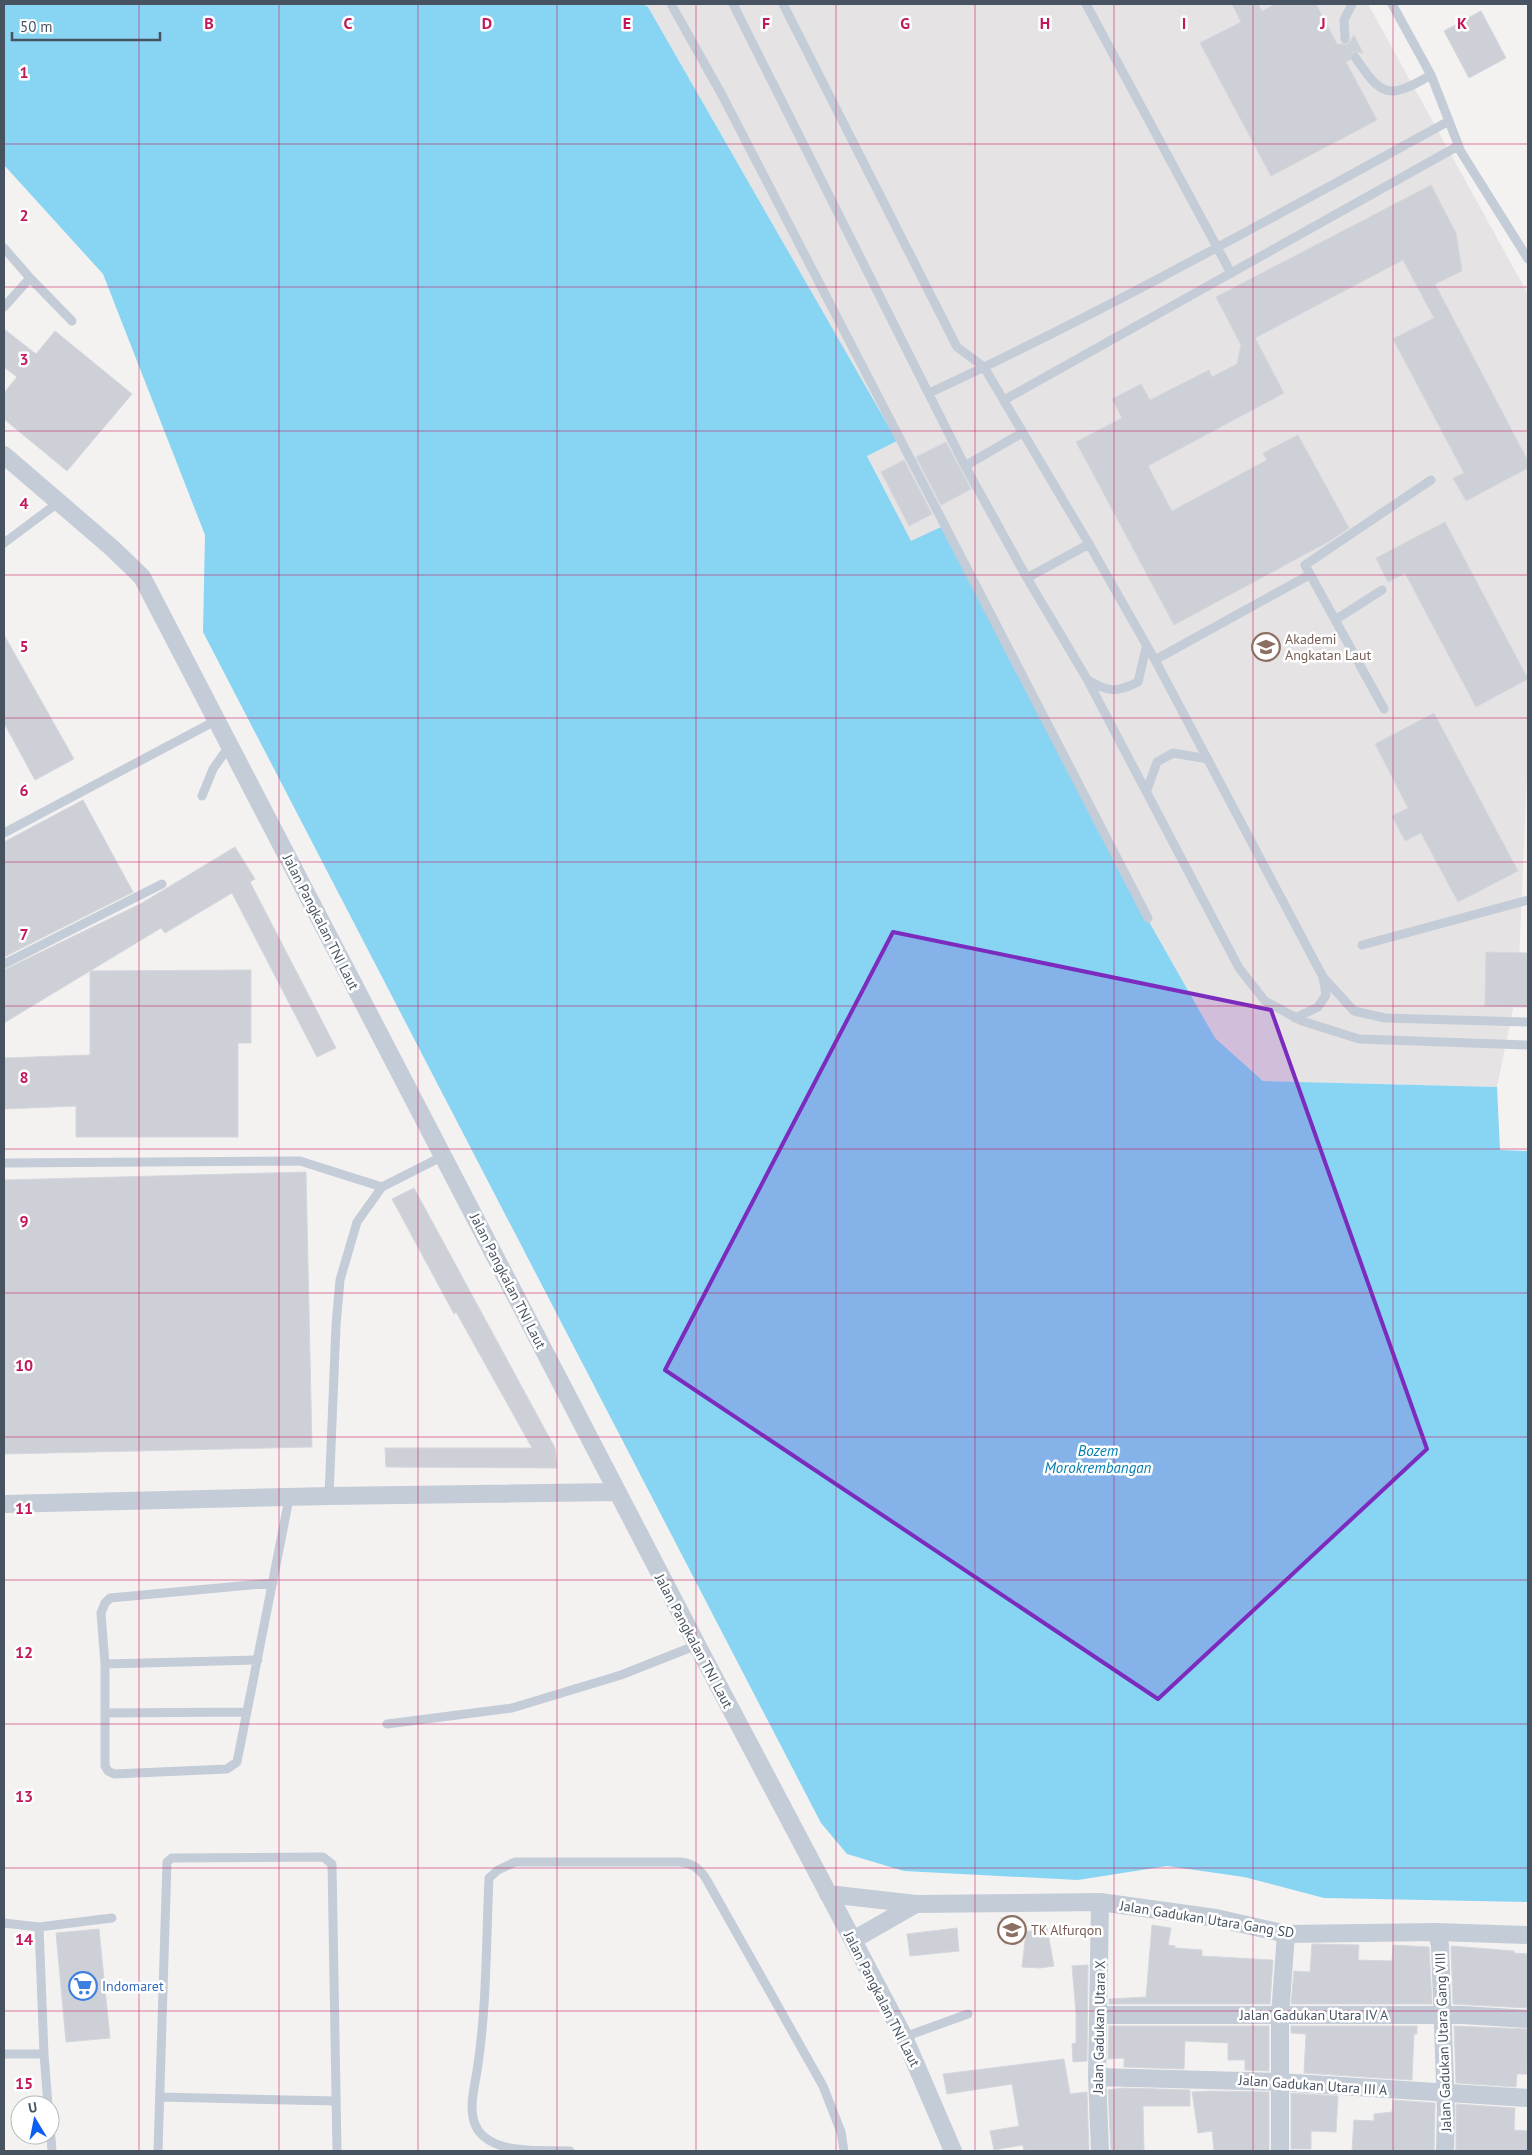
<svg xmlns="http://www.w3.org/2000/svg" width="1532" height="2155" font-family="'PT Sans',sans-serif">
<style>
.education{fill:#e5e3e3}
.water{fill:#88d4f3}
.building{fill:#cdd0d7;stroke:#d5d7dd}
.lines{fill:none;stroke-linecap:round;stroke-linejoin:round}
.service{stroke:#c4ccd7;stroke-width:9}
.minor{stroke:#c4ccd7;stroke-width:18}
.marked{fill:#7b2cbf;fill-opacity:0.2;stroke:#7b2cbf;stroke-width:4;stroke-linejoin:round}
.grid{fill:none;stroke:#c2185b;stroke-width:1;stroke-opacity:0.55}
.labels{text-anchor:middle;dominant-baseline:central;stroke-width:5;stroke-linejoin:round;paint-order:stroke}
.education-label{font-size:14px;fill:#785e54;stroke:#fff;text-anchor:start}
.street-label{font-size:14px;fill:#485361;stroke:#fff}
.shop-label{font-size:14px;fill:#366cbe;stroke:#fff;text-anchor:start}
.water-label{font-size:15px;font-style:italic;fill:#037eb2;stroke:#fff}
.grid-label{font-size:16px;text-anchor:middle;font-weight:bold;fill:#c2185b;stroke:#fff;stroke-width:5;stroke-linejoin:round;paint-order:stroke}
</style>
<rect width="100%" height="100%" fill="#f4f2f1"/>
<path class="education" d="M643,4H1368L1528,294V752L1518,985L1497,1087L1263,1081L1215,1038L1152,927L941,527L911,542L867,455L897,441L648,7Z"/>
<path class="water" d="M4,4H643L648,7L897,441L867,456L911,541L941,527L1152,927L1215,1038L1263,1081L1497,1087L1500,1150L1528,1151V1902L1324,1898L1244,1877L1167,1866L1078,1880L904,1871L847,1854L821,1823L203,632L205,535L103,274L4,165Z"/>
<path class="building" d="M1232,4H1258L1262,11L1276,4H1316L1337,44H1348L1354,35L1363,53L1352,52L1350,60L1346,62L1377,120L1271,176L1200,43L1241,22Z
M1481,11L1506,58L1469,78L1444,31Z
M1431,185L1456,233L1462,271L1435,284L1528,461V468L1466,501L1453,478L1464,473L1393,339L1434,318L1403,260L1255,338L1284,393L1148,466L1172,511L1267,460L1263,453L1298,435L1349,528L1328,542L1174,625L1076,442L1122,418L1112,399L1141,384L1150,400L1209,370L1212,377L1237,364L1241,345L1216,297Z
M4,329L36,354L55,331L132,394L67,471L4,419V393L17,377L4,367Z
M946,442L971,489L941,505L916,457Z
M904,460L932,514L909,526L881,472Z
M1445,522L1528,679L1476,707L1405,573L1388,582L1376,558Z
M4,635L74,759L35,780L4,723Z
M1434,713L1518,871L1458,902L1421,833L1405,841L1392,816L1408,808L1375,744Z
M83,800L133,892L4,957V842Z
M235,847L255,879L250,882L336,1048L317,1057L232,893L165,933L161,928L4,1023V970L142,903Z
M1486,952L1528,953V1007L1485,1006Z
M251,970V1043H238V1137H76V1106L4,1109V1058L90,1055V971Z
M306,1172L312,1447L4,1454V1180Z
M414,1188L555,1448L557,1468L386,1467L385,1448H532L456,1312L454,1314L392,1199Z
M1018,1916L1022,1942L1005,1944L1001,1918Z
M1152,1925L1171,1928L1168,1945L1175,1946V1948L1202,1950V1956L1273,1960L1270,2004H1109V1999L1146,1997Z
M957,1928L959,1951L910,1956L907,1934Z
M1047,1928L1054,1966L1040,1968L1022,1967L1026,1932Z
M99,1929L110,2038L66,2042L56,1933Z
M1312,1944L1359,1945L1358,1960L1392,1961L1393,1945L1429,1947L1432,2004H1291L1294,1971L1310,1972Z
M1451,1946L1514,1951V1953L1528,1954V2008L1453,2004Z
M1088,1965L1087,2061L1073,2062L1072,2044L1076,2043V2012L1072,1966Z
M1109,2026H1269V2071L1245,2070V2060H1228V2043L1185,2041L1184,2069L1124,2067V2058L1108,2059Z
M1291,2026H1417V2034H1414L1412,2080L1304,2073L1306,2034L1291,2033Z
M1454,2026L1528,2029L1527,2074H1517L1516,2087L1456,2083Z
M1064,2059L1070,2094L1087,2092L1089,2151H1024L1023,2145L994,2150L990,2131L1019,2126L1012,2084L947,2094L943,2074Z
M1123,2088L1190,2090V2106H1143L1144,2151H1111L1108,2090Z
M1211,2091L1269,2092V2151H1214L1212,2131L1198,2133L1192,2092Z
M1291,2093L1338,2096L1336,2132L1311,2131V2149H1291Z
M1393,2100L1435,2103L1434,2151H1352L1354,2120L1374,2121V2114L1392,2112Z
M1456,2104L1515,2108L1514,2130L1528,2131V2151H1456Z"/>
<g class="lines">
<path class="service" d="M671,4L722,95L1148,918
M733,4L965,466L1027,578L1087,679L1239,968L1265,1001L1302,1021L1359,1039L1528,1045
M783,4L957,347L984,367L1089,544L1155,660L1323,977L1354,1011L1385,1018L1528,1022
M1086,4L1231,273
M1392,4L1431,75L1461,152L1528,259
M1345,39L1344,20L1352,4
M1355,57C1382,97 1388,100 1431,75
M4,248L30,278L72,321
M4,307L30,278
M929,393C1106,311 1277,215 1449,121
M1004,400L1458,146
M965,466L1022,433
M4,543L59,502
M1027,578L1089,544
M1335,620L1382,590
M1155,660L1309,575
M1088,680C1108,692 1116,693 1138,682L1146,648
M1384,709L1305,565L1431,480
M1147,790L1157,762L1173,753L1208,759
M202,796L213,769L230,745
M4,833L217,720
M1362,945L1528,900
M4,964L162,884
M1295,1018L1318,1007L1326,995L1323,977
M4,1163L300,1161L382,1187
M329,1496L336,1325L340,1280L357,1222L382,1187L443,1156
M273,1583L110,1598L105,1603L101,1613L105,1664V1766L108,1771L114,1774L227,1769L237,1762L289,1499
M105,1664L258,1660
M105,1713L247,1712
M387,1724L512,1708L621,1675L697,1645
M4,1923L39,1927
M904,2037L968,2014
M4,2054H44
M160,2097L336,2101
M48,2105L44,2054L39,1927L112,1918
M50,2126L52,2151
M158,2151L167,1862L172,1858L323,1857L332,1864L337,2151
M570,2151C542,2150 495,2155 478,2130C467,2113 474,2090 477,2071C487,2007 486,1942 489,1878L498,1870L515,1862H679C692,1863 697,1867 705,1877L823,2086L841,2132L844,2151"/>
<path class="minor" d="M4,455L112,548L142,577L697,1645L904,2037L953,2151
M4,1504L329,1496L617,1492
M828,1894L916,1904L1100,1902L1216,1918L1286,1934L1437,1932L1528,1935
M1437,1932L1440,1946L1446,2110L1445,2151
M853,1940L916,1904
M1100,2015H1463L1528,2019
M1097,2077L1279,2082L1528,2098
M1100,2151L1097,2077L1100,1902
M1280,2151V2015L1286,1934"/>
</g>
<path class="marked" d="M893,932L1271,1010L1427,1449L1158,1699L665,1370Z"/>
<path class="grid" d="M139,4V2151M279,4V2151M418,4V2151M557,4V2151M696,4V2151M836,4V2151M975,4V2151M1114,4V2151M1253,4V2151M1393,4V2151M4,144H1528M4,287H1528M4,431H1528M4,575H1528M4,718H1528M4,862H1528M4,1006H1528M4,1149H1528M4,1293H1528M4,1437H1528M4,1580H1528M4,1724H1528M4,1868H1528M4,2011H1528"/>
<defs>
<symbol id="university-ring" viewBox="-11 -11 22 22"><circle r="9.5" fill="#fff" stroke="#8d6e63" stroke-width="1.5"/><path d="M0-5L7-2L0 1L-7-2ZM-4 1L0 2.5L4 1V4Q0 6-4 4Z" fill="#8d6e63"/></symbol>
<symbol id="school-ring" viewBox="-11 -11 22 22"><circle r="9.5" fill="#fff" stroke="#8d6e63" stroke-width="1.5"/><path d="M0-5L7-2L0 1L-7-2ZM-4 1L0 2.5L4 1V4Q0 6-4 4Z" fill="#8d6e63"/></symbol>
<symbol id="supermarket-ring" viewBox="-11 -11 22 22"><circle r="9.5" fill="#fff" stroke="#3f7fe0" stroke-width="1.5"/><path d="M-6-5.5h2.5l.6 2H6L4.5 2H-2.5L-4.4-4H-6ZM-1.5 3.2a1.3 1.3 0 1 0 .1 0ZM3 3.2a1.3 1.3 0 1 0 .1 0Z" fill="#3f7fe0"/></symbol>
</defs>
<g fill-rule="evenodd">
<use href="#university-ring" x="1250" y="631" width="32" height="32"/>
<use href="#school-ring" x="996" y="1914" width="32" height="32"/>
<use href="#supermarket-ring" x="67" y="1970" width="32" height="32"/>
</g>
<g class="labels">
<g class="education-label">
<text x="1285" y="639">Akademi<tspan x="1285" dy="16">Angkatan Laut</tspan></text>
<text x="1031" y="1930">TK Alfurqon</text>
</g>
<g class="street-label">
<text transform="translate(321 922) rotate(63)">Jalan Pangkalan TNI Laut</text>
<text transform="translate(508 1281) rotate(63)">Jalan Pangkalan TNI Laut</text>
<text transform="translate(694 1641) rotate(62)">Jalan Pangkalan TNI Laut</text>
<text transform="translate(1207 1919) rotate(9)">Jalan Gadukan Utara Gang SD</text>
<text transform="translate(882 1999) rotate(63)">Jalan Pangkalan TNI Laut</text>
<text x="1314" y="2015">Jalan Gadukan Utara IV A</text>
<text transform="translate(1099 2027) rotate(-89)">Jalan Gadukan Utara X</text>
<text transform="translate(1443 2042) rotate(-92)">Jalan Gadukan Utara Gang VIII</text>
<text transform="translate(1313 2085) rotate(4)">Jalan Gadukan Utara III A</text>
</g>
<g class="shop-label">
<text x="102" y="1986">Indomaret</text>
</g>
<g class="water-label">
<text x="1098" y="1450">Bozem<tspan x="1098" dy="17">Morokrembangan</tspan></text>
</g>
</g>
<g class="grid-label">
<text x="209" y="29">B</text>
<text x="348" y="29">C</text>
<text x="487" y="29">D</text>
<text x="627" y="29">E</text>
<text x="766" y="29">F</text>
<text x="905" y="29">G</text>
<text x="1045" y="29">H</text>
<text x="1184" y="29">I</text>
<text x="1323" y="29">J</text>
<text x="1462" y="29">K</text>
<text x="24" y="78">1</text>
<text x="24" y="221">2</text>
<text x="24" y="365">3</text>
<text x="24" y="509">4</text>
<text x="24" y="652">5</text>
<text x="24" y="796">6</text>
<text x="24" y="940">7</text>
<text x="24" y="1083">8</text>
<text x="24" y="1227">9</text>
<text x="24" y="1371">10</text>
<text x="24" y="1514">11</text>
<text x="24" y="1658">12</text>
<text x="24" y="1802">13</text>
<text x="24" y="1945">14</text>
<text x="24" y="2089">15</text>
</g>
<rect width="1532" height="2155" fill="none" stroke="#485361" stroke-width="10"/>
<g transform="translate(35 2120) rotate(350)"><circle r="24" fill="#ffffff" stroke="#b6bac0"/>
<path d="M0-4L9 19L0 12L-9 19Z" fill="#0c5ef3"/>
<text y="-8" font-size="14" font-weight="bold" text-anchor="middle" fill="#485361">U</text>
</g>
<path d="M12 32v8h148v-8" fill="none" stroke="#485361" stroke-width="2.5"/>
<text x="20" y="32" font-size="15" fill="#485361" stroke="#ffffff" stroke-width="4" paint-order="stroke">50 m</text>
</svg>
